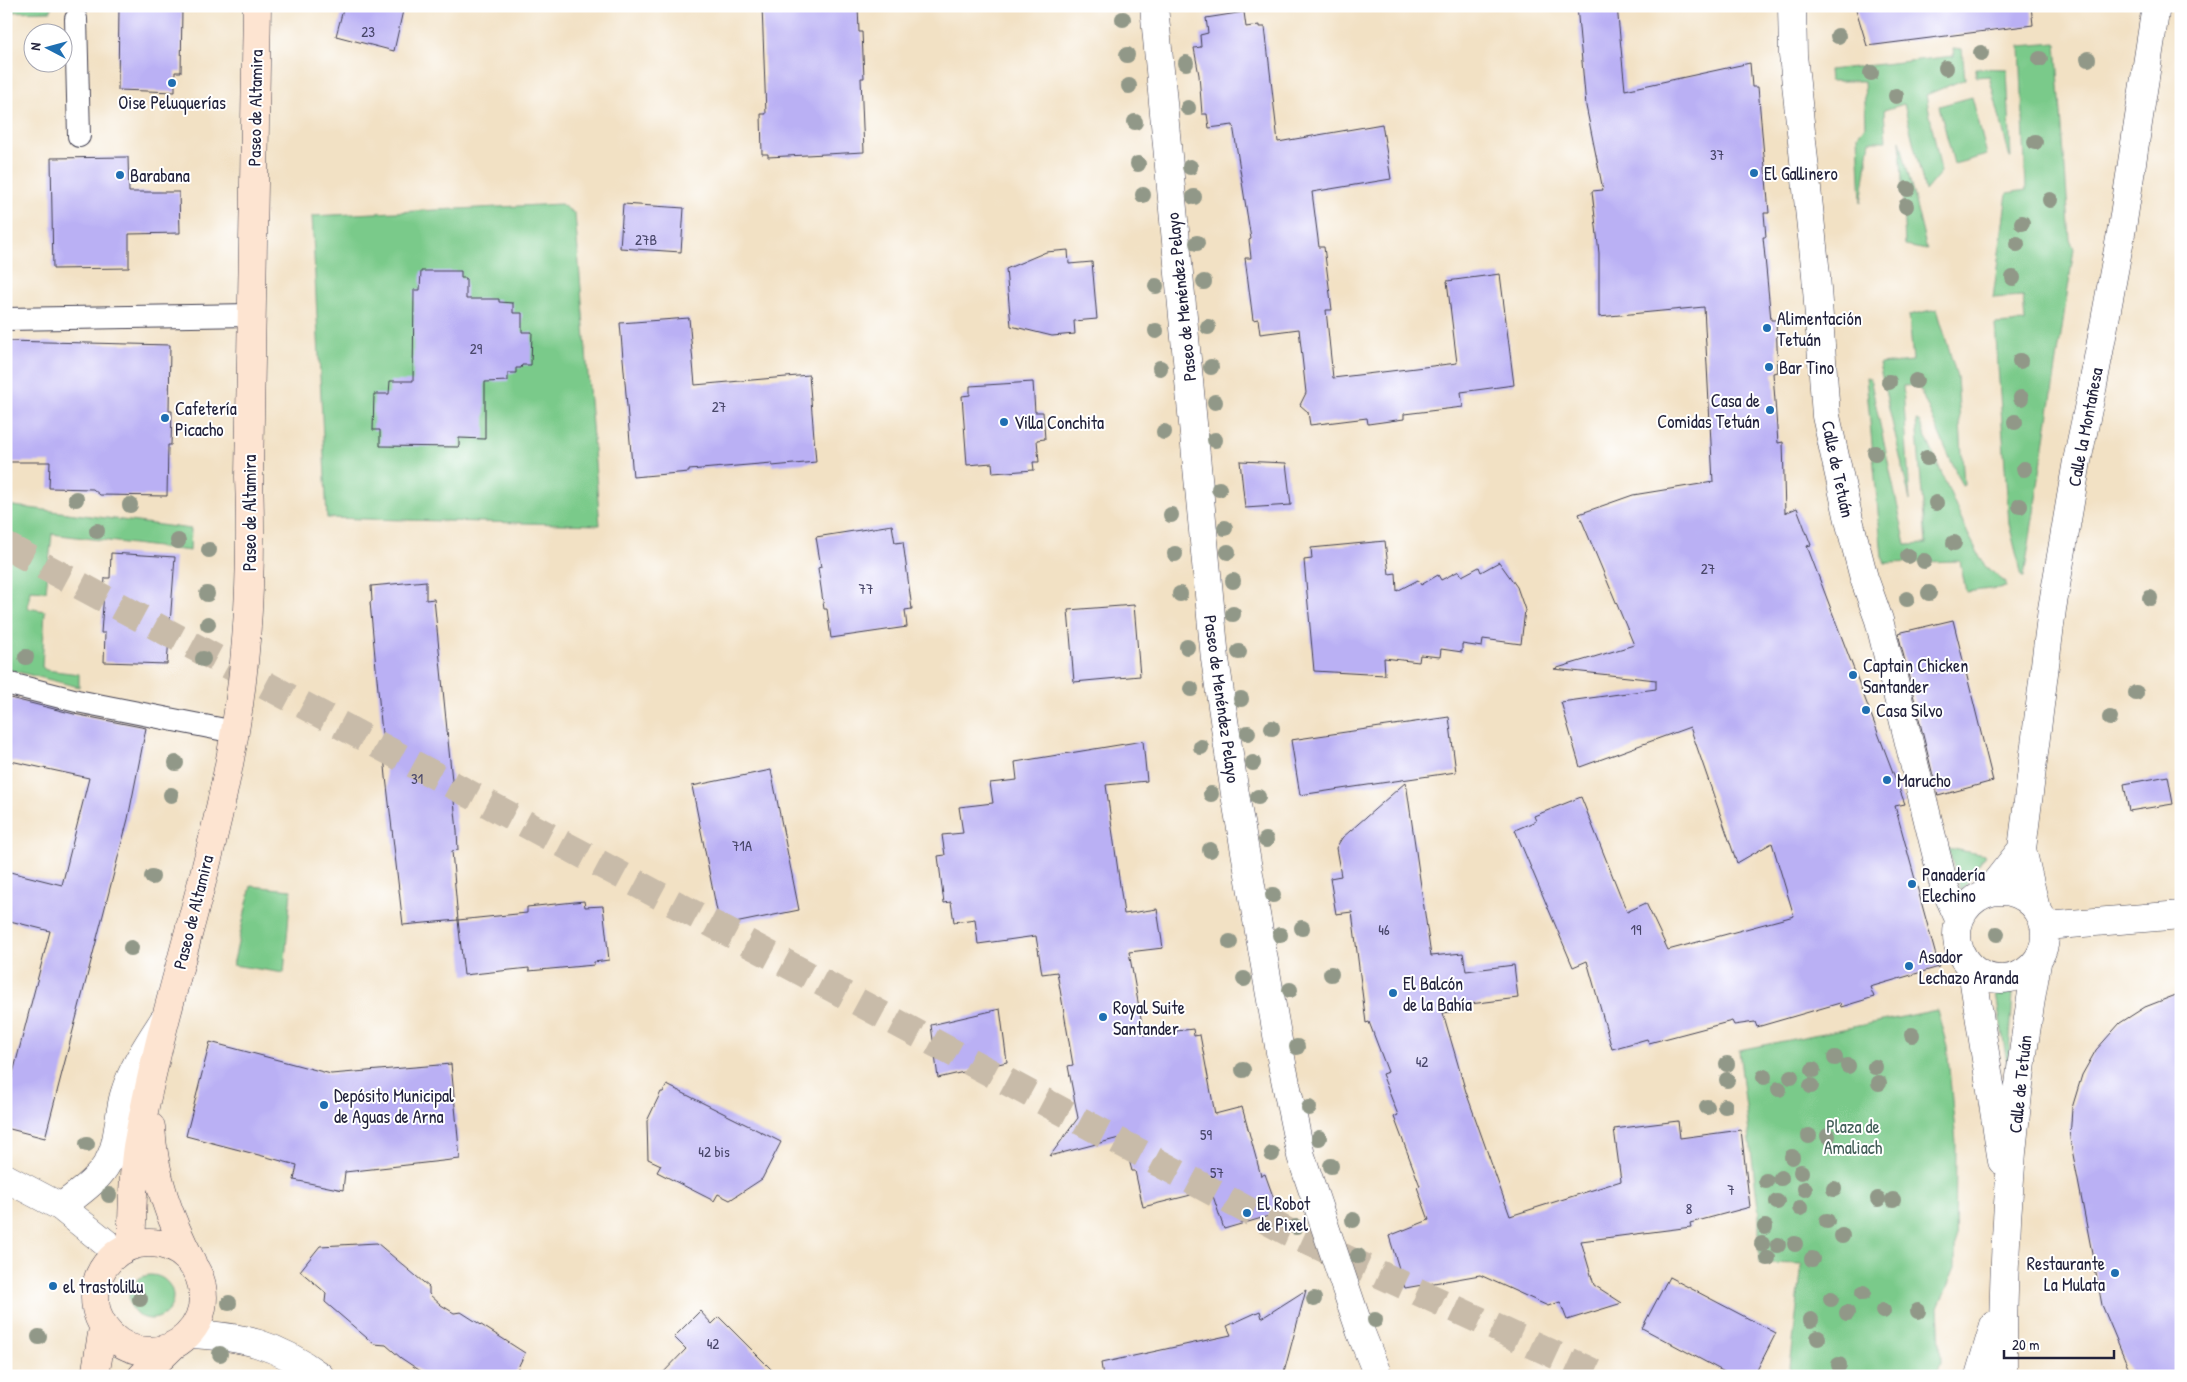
<svg xmlns="http://www.w3.org/2000/svg" width="2187" height="1382" font-family="'Patrick Hand',sans-serif">
<style>
.green{fill:#7aca8a;stroke:#4e7662}
.building{fill:#bab0f4}
.lines{fill:none;stroke-linecap:round;stroke-linejoin:round}
.primary-tunnel{stroke:#c8bba9;stroke-width:28;stroke-dasharray:28 14;stroke-linecap:butt}
.service-casing{stroke:#413f50;stroke-width:24}
.minor-casing{stroke:#413f50;stroke-width:29}
.secondary-casing{stroke:#413f50;stroke-width:29}
.service{stroke:#fff;stroke-width:22}
.minor{stroke:#fff;stroke-width:28}
.secondary{stroke:#fde4d1;stroke-width:28}
.tree{fill:#919888}
.poi-dot{fill:#1f6fb2;stroke:#fff;stroke-width:2}
.labels{text-anchor:middle;dominant-baseline:central;stroke-width:4;stroke-linejoin:round;paint-order:stroke}
.number-label{font-size:15px;fill:#484669}
.poi-label{font-size:18px;fill:#22223b;stroke:#fff;text-anchor:start}
.street-label{font-size:18px;fill:#22223b;stroke:#fff}
.park-label{font-size:18px;fill:#415d57;stroke:#fff}
</style>
<rect width="100%" height="100%" fill="#fff"/>
<filter id="ink" filterUnits="userSpaceOnUse"><feTurbulence type="fractalNoise" baseFrequency=".02" numOctaves="2"/><feDisplacementMap in="SourceGraphic" scale="10" xChannelSelector="R" yChannelSelector="G"/><feConvolveMatrix kernelMatrix="1 2 1 2 8 2 1 2 1" color-interpolation-filters="sRGB"/></filter>
<filter id="wash" filterUnits="userSpaceOnUse"><feTurbulence type="fractalNoise" baseFrequency=".0096" numOctaves="4" result="noise"/><feDisplacementMap in="SourceGraphic" scale="20" xChannelSelector="R" yChannelSelector="G"/><feGaussianBlur stdDeviation="1.12" result="paint"/><feColorMatrix in="noise" values="0 0 0 0 0 0 0 0 0 0 0 0 0 0 0 0 0 1.4 0 .05"/><feComposite in="paint" operator="in"/></filter>
<g filter="url(#wash)">
<rect width="100%" height="100%" fill="#f2e1c4"/>
<path class="green" d="M6,6H52L51,11L6,12Z
M2056,43L2070,240L2074,249L2024,577H2022L2009,524L1995,324L2025,322L2023,296L1993,298L2007,193L2026,190L2020,46Z
M1953,48L1962,49L1965,79L1926,95L1941,172L1925,191L1904,104L1884,110L1886,141H1870L1861,203L1858,135L1866,125L1864,81H1830L1829,70L1954,56Z
M1976,68L2007,69L2011,158H2010L1989,76L1976,77Z
M1972,97L1987,155L1954,164L1939,106Z
M1900,140L1927,250L1905,246Z
M561,204L575,214L600,525L327,518L312,216Z
M1937,309L1957,377L1964,485L1962,486L1918,385L1903,386L1910,501L1879,364L1913,361L1909,315Z
M1866,377L1870,378L1906,545L1926,544L1916,420L1919,421L1968,534L1985,566L2006,583V587L1966,592L1960,561L1885,563L1882,557Z
M6,505L191,529L190,551L52,534L46,591L30,590L28,608L45,611L42,667L46,670L79,674V687L6,669Z
M1948,848L1985,855L1961,891Z
M251,886L291,890L284,973L233,965Z
M2013,993L2008,1069L1996,994Z
M1937,1010L1947,1046L1956,1143L1955,1268L1938,1308L1941,1362L1936,1376H1789L1802,1264L1759,1263V1216L1739,1050Z
M129 1297a22 22 0 1 1 44 0a22 22 0 1 1-44 0Z"/>
<g id="blocks">
<path class="building" d="M119,6H176V10H182L181,72H175V92L118,90Z
M344,6H404L394,51L336,36Z
M762,6H858L859,32H862L864,78H861L864,152L768,157V154H762L761,114H766Z
M1577,6H1617L1625,90L1750,63L1752,87H1758L1769,213H1764L1766,237H1763L1771,320H1776L1778,372L1773,373L1778,443L1783,442L1785,513L1797,508L1811,545L1807,546L1905,804L1895,806L1939,967L1870,987L1874,997L1841,1007L1840,1003L1757,1027L1755,1022L1734,1025L1732,1021L1649,1043L1647,1039L1612,1049L1587,961L1573,967L1515,830L1536,821L1534,816L1581,797L1627,912L1646,903L1668,950L1794,916L1772,843L1737,863L1690,727L1580,767L1561,702L1656,689V680L1554,669L1634,645L1579,514L1633,495L1713,482L1704,307L1599,317V253L1592,191L1603,190L1586,106Z
M1855,6H2031L2033,25L1867,46Z
M1244,12L1246,27L1259,25V27H1265L1278,142L1382,124L1391,179L1312,192L1319,247H1324L1332,310H1326L1333,378L1457,363L1447,281L1500,274L1514,385L1461,392L1463,407L1404,414V419L1368,424L1367,418L1310,425L1308,412L1300,405L1306,393L1299,329L1260,334L1258,319L1253,320L1245,258H1251L1249,240L1251,239L1233,125L1209,128L1207,114H1202L1199,75L1194,48L1201,47L1200,35L1208,33L1206,18Z
M128,157L129,192H179L180,233L129,234V268L53,269L51,158Z
M623,204L684,208L681,252L620,248Z
M1068,250L1069,264L1092,262L1097,319L1074,321L1075,334L1052,336L1011,326L1006,269L1046,252Z
M421,271H461V278H466V299H499V302L513,303V313H522V332H532L531,365H522L521,368H516V373H508V381L485,382V439L459,438V447L380,446V430H373L374,394H389L390,381H413L414,290H420Z
M689,318L695,385L809,375L816,462L772,466V463L689,470V472L633,477L620,323Z
M6,341L170,345L169,411H172L171,445H168L167,496L100,495L93,489L49,488L50,462H6Z
M1033,382L1035,412H1043L1045,439L1037,440L1039,462H1033L1034,470L993,473L992,463L967,465L962,396L970,395V386Z
M1240,461L1286,463L1291,505L1245,508Z
M892,525L895,543L903,542L912,609L905,610L907,627L831,638L827,609H824L821,588L818,568L821,567L816,537Z
M1385,541L1389,574L1396,573L1397,591L1418,580L1421,585L1438,575L1441,580L1459,571L1462,576L1479,567L1481,572L1499,562L1517,587L1525,610L1521,644L1483,639L1482,647L1462,644V652L1441,649L1440,657L1420,655L1419,662L1384,658L1385,675L1314,671L1304,560L1312,559L1311,548Z
M111,553L175,557L167,664L104,662L105,633H101L105,578H110Z
M426,581V600L434,599L457,831L458,850L452,851L458,920L403,925L386,777L370,602L372,601L371,586Z
M1134,605L1140,676L1074,682L1068,610Z
M1953,620L1993,781L1938,796L1898,633Z
M6,697L74,714L146,728L128,819L45,1138L6,1128V1100L50,931L6,920V871L62,885L89,778L6,760Z
M1449,717L1456,772L1300,795L1291,740Z
M1143,741L1147,781L1106,785L1124,914L1157,909L1163,948L1129,952L1144,1035L1193,1029L1194,1036L1200,1035L1215,1114L1242,1107L1261,1176L1265,1174L1279,1213L1224,1229L1211,1190L1143,1207L1135,1171H1132L1123,1137L1050,1156L1078,1118L1068,1066L1073,1065L1057,972L1042,974L1036,936L978,944L975,919L954,922L951,902L944,903L938,856L945,855L942,835L963,833L959,807L993,803L990,783L1017,780L1015,762Z
M771,770L799,910L720,926L692,786Z
M2168,776L2173,804L2129,811L2124,784Z
M1406,782L1431,956L1463,953L1466,971L1514,965L1518,998L1470,1004L1471,1009L1443,1013L1466,1092L1510,1216L1621,1181L1614,1129L1678,1121L1680,1138L1741,1130L1750,1207L1690,1223L1691,1227L1581,1241L1594,1285L1622,1303L1567,1320L1560,1302L1548,1306L1480,1275L1405,1288L1389,1236L1429,1220L1417,1187L1420,1186L1394,1117L1398,1115L1382,1074L1388,1072L1369,1022L1366,1023L1352,912L1336,914L1330,878L1341,876L1336,848L1342,838Z
M584,901L585,907L603,906L609,960L594,962V965L529,971V968L464,975L458,920L527,913V907Z
M2181,993V1376H2132L2102,1305L2070,1139L2072,1108L2082,1075L2096,1050L2120,1023L2145,1007Z
M1000,1009L1007,1062L938,1078L931,1025Z
M210,1042L331,1074L451,1064L460,1159L345,1172L343,1190L294,1180L297,1165L186,1136Z
M667,1085L781,1142L762,1179L730,1200L718,1194L714,1201L657,1172L661,1165L648,1159L647,1121L661,1092H663Z
M377,1243L429,1287V1294L441,1305L454,1313L461,1312L525,1353L514,1376H428L401,1358L386,1345L374,1344L325,1302L326,1293L300,1271L320,1246Z
M1669,1277L1776,1333L1754,1376H1732L1642,1328Z
M1306,1290L1283,1376H1103L1101,1363L1231,1335L1227,1326L1260,1311L1262,1318Z
M700,1311L712,1324L719,1317L778,1376H660L686,1349L674,1337Z"/>
</g>
</g>
<g filter="url(#ink)">
<use href="#blocks" fill-opacity="0" stroke="#413f50" stroke-width="1"/>
<g class="lines">
<path class="primary-tunnel" d="M6,546L1288,1232L1601,1376"/>
<defs>
<path id="service" d="M76,19L79,136
M6,319L252,315
M6,683L77,701L235,732"/>
<path id="minor" d="M1154,6L1215,659L1235,794L1283,1069L1301,1156L1361,1333L1378,1376
M1792,6L1793,55L1816,275L1826,416L1849,520L1864,578L1879,620L1944,886L1959,919
M1957 935a44 44 0 1 1 88 0a44 44 0 1 1-88 0Z
M1988,892L2022,849
M2035,905L2022,849L2052,609L2077,461L2093,385L2122,228L2156,6
M2046,926L2181,915
M1972,970L2002,1161
M6,1178L61,1207L117,1252
M61,1207C77,1194 98,1181 108,1162C119,1144 118,1116 124,1095C132,1068 148,1044 163,1021
M189,1334C243,1336 276,1344 320,1376
M1979,1376L1994,1325
M2003,1376C2002,1238 2013,1099 2037,963"/>
<path id="secondary" d="M151,1127C154,1176 169,1218 192,1262
M95 1297a54 54 0 1 1 108 0a54 54 0 1 1-108 0Z
M131,1245C133,1213 132,1180 137,1147C162,1007 212,872 235,731C249,647 252,562 249,477L257,6
M95,1376L103,1328
M142,1376L173,1346"/>
</defs>
<use href="#service" class="service-casing"/>
<use href="#minor" class="minor-casing"/>
<use href="#secondary" class="secondary-casing"/>
<use href="#service" class="service"/>
<use href="#minor" class="minor"/>
<use href="#secondary" class="secondary"/>
</g>
<g class="tree">
<circle cx="1123" cy="19" r="8"/>
<circle cx="1838" cy="36" r="8"/>
<circle cx="1981" cy="53" r="8"/>
<circle cx="1127" cy="55" r="8"/>
<circle cx="2040" cy="59" r="8"/>
<circle cx="2088" cy="59" r="8"/>
<circle cx="1186" cy="63" r="8"/>
<circle cx="1946" cy="68" r="8"/>
<circle cx="1871" cy="73" r="8"/>
<circle cx="1129" cy="86" r="8"/>
<circle cx="1896" cy="96" r="8"/>
<circle cx="1188" cy="108" r="8"/>
<circle cx="1135" cy="122" r="8"/>
<circle cx="2035" cy="142" r="8"/>
<circle cx="1138" cy="164" r="8"/>
<circle cx="1190" cy="167" r="8"/>
<circle cx="1908" cy="189" r="8"/>
<circle cx="1143" cy="195" r="8"/>
<circle cx="1194" cy="197" r="8"/>
<circle cx="2050" cy="200" r="8"/>
<circle cx="1906" cy="206" r="8"/>
<circle cx="2022" cy="223" r="8"/>
<circle cx="1197" cy="243" r="8"/>
<circle cx="2017" cy="244" r="8"/>
<circle cx="2013" cy="278" r="8"/>
<circle cx="1204" cy="282" r="8"/>
<circle cx="1156" cy="286" r="8"/>
<circle cx="1208" cy="327" r="8"/>
<circle cx="1156" cy="331" r="8"/>
<circle cx="2020" cy="361" r="8"/>
<circle cx="1211" cy="367" r="8"/>
<circle cx="1160" cy="368" r="8"/>
<circle cx="1916" cy="381" r="8"/>
<circle cx="1889" cy="382" r="8"/>
<circle cx="2021" cy="398" r="8"/>
<circle cx="1215" cy="402" r="8"/>
<circle cx="2015" cy="422" r="8"/>
<circle cx="1164" cy="432" r="8"/>
<circle cx="1215" cy="440" r="8"/>
<circle cx="1875" cy="453" r="8"/>
<circle cx="1927" cy="458" r="8"/>
<circle cx="2024" cy="469" r="8"/>
<circle cx="1219" cy="489" r="8"/>
<circle cx="76" cy="499" r="8"/>
<circle cx="1936" cy="503" r="8"/>
<circle cx="130" cy="505" r="8"/>
<circle cx="2020" cy="506" r="8"/>
<circle cx="1171" cy="515" r="8"/>
<circle cx="1225" cy="528" r="8"/>
<circle cx="97" cy="531" r="8"/>
<circle cx="178" cy="541" r="8"/>
<circle cx="1954" cy="543" r="8"/>
<circle cx="209" cy="550" r="8"/>
<circle cx="1228" cy="552" r="8"/>
<circle cx="1175" cy="554" r="8"/>
<circle cx="1908" cy="556" r="8"/>
<circle cx="1924" cy="561" r="8"/>
<circle cx="1233" cy="581" r="8"/>
<circle cx="1929" cy="593" r="8"/>
<circle cx="207" cy="594" r="8"/>
<circle cx="1180" cy="594" r="8"/>
<circle cx="2150" cy="598" r="8"/>
<circle cx="1907" cy="599" r="8"/>
<circle cx="1233" cy="614" r="8"/>
<circle cx="208" cy="624" r="8"/>
<circle cx="1187" cy="647" r="8"/>
<circle cx="1239" cy="652" r="8"/>
<circle cx="26" cy="657" r="8"/>
<circle cx="203" cy="659" r="8"/>
<circle cx="1191" cy="689" r="8"/>
<circle cx="2136" cy="693" r="8"/>
<circle cx="1241" cy="699" r="8"/>
<circle cx="2110" cy="718" r="8"/>
<circle cx="1272" cy="728" r="8"/>
<circle cx="1248" cy="733" r="8"/>
<circle cx="1201" cy="747" r="8"/>
<circle cx="176" cy="763" r="8"/>
<circle cx="1253" cy="763" r="8"/>
<circle cx="1211" cy="794" r="8"/>
<circle cx="171" cy="795" r="8"/>
<circle cx="1258" cy="797" r="8"/>
<circle cx="1266" cy="840" r="8"/>
<circle cx="1210" cy="850" r="8"/>
<circle cx="152" cy="877" r="8"/>
<circle cx="1273" cy="895" r="8"/>
<circle cx="1302" cy="928" r="8"/>
<circle cx="1997" cy="934" r="8"/>
<circle cx="1280" cy="935" r="8"/>
<circle cx="1230" cy="942" r="8"/>
<circle cx="131" cy="948" r="8"/>
<circle cx="1331" cy="974" r="8"/>
<circle cx="1244" cy="979" r="8"/>
<circle cx="1290" cy="990" r="8"/>
<circle cx="1912" cy="1035" r="8"/>
<circle cx="1297" cy="1047" r="8"/>
<circle cx="1835" cy="1058" r="8"/>
<circle cx="1727" cy="1064" r="8"/>
<circle cx="1848" cy="1066" r="8"/>
<circle cx="1875" cy="1067" r="8"/>
<circle cx="1243" cy="1070" r="8"/>
<circle cx="1813" cy="1070" r="8"/>
<circle cx="1764" cy="1077" r="8"/>
<circle cx="1791" cy="1077" r="8"/>
<circle cx="1727" cy="1080" r="8"/>
<circle cx="1879" cy="1083" r="8"/>
<circle cx="1811" cy="1086" r="8"/>
<circle cx="1779" cy="1089" r="8"/>
<circle cx="1725" cy="1106" r="8"/>
<circle cx="1707" cy="1107" r="8"/>
<circle cx="1309" cy="1108" r="8"/>
<circle cx="1809" cy="1136" r="8"/>
<circle cx="1828" cy="1136" r="8"/>
<circle cx="1319" cy="1138" r="8"/>
<circle cx="87" cy="1144" r="8"/>
<circle cx="1272" cy="1154" r="8"/>
<circle cx="1792" cy="1157" r="8"/>
<circle cx="1331" cy="1166" r="8"/>
<circle cx="1801" cy="1172" r="8"/>
<circle cx="1781" cy="1178" r="8"/>
<circle cx="1766" cy="1181" r="8"/>
<circle cx="1805" cy="1189" r="8"/>
<circle cx="1834" cy="1189" r="8"/>
<circle cx="109" cy="1195" r="8"/>
<circle cx="1878" cy="1199" r="8"/>
<circle cx="1893" cy="1200" r="8"/>
<circle cx="1777" cy="1202" r="8"/>
<circle cx="1800" cy="1208" r="8"/>
<circle cx="1353" cy="1220" r="8"/>
<circle cx="1827" cy="1221" r="8"/>
<circle cx="1296" cy="1227" r="8"/>
<circle cx="1765" cy="1227" r="8"/>
<circle cx="1842" cy="1236" r="8"/>
<circle cx="1762" cy="1244" r="8"/>
<circle cx="1795" cy="1244" r="8"/>
<circle cx="1778" cy="1245" r="8"/>
<circle cx="1358" cy="1256" r="8"/>
<circle cx="1768" cy="1258" r="8"/>
<circle cx="1812" cy="1259" r="8"/>
<circle cx="1863" cy="1293" r="8"/>
<circle cx="140" cy="1299" r="8"/>
<circle cx="1314" cy="1299" r="8"/>
<circle cx="1831" cy="1299" r="8"/>
<circle cx="229" cy="1303" r="8"/>
<circle cx="1883" cy="1311" r="8"/>
<circle cx="1918" cy="1311" r="8"/>
<circle cx="1847" cy="1313" r="8"/>
<circle cx="1375" cy="1320" r="8"/>
<circle cx="1811" cy="1320" r="8"/>
<circle cx="39" cy="1337" r="8"/>
<circle cx="1818" cy="1338" r="8"/>
<circle cx="220" cy="1354" r="8"/>
<circle cx="1839" cy="1365" r="8"/>
</g>
</g>
<g class="poi-dot">
<circle cx="172" cy="83" r="5"/>
<circle cx="1754" cy="173" r="5"/>
<circle cx="120" cy="175" r="5"/>
<circle cx="1767" cy="328" r="5"/>
<circle cx="1769" cy="367" r="5"/>
<circle cx="1770" cy="410" r="5"/>
<circle cx="165" cy="418" r="5"/>
<circle cx="1004" cy="422" r="5"/>
<circle cx="1853" cy="675" r="5"/>
<circle cx="1866" cy="710" r="5"/>
<circle cx="1887" cy="780" r="5"/>
<circle cx="1912" cy="884" r="5"/>
<circle cx="1909" cy="966" r="5"/>
<circle cx="1393" cy="993" r="5"/>
<circle cx="1103" cy="1017" r="5"/>
<circle cx="324" cy="1105" r="5"/>
<circle cx="1247" cy="1213" r="5"/>
<circle cx="2115" cy="1273" r="5"/>
<circle cx="53" cy="1286" r="5"/>
</g>
<g class="labels">
<g class="number-label">
<text x="368" y="31">23</text>
<text x="1717" y="154">37</text>
<text x="646" y="239">27B</text>
<text x="476" y="348">29</text>
<text x="719" y="406">27</text>
<text x="1708" y="568">27</text>
<text x="866" y="588">77</text>
<text x="417" y="778">31</text>
<text x="742" y="845">71A</text>
<text x="1384" y="929">46</text>
<text x="1636" y="929">19</text>
<text x="1422" y="1061">42</text>
<text x="1206" y="1134">59</text>
<text x="714" y="1151">42 bis</text>
<text x="1217" y="1172">57</text>
<text x="1731" y="1189">7</text>
<text x="1689" y="1208">8</text>
<text x="713" y="1343">42</text>
</g>
<g class="poi-label">
<text x="172" y="102" text-anchor="middle">Oise Peluquerías</text>
<text x="1764" y="173">El Gallinero</text>
<text x="130" y="175">Barabana</text>
<text x="1777" y="318">Alimentación<tspan x="1777" dy="21">Tetuán</tspan></text>
<text x="1779" y="367">Bar Tino</text>
<text x="1760" y="400" text-anchor="end">Casa de<tspan x="1760" dy="21">Comidas Tetuán</tspan></text>
<text x="175" y="408">Cafetería<tspan x="175" dy="21">Picacho</tspan></text>
<text x="1014" y="422">Villa Conchita</text>
<text x="1863" y="665">Captain Chicken<tspan x="1863" dy="21">Santander</tspan></text>
<text x="1876" y="710">Casa Silvo</text>
<text x="1897" y="780">Marucho</text>
<text x="1922" y="874">Panadería<tspan x="1922" dy="21">Elechino</tspan></text>
<text x="1919" y="956">Asador<tspan x="1919" dy="21">Lechazo Aranda</tspan></text>
<text x="1403" y="983">El Balcón<tspan x="1403" dy="21">de la Bahía</tspan></text>
<text x="1113" y="1007">Royal Suite<tspan x="1113" dy="21">Santander</tspan></text>
<text x="334" y="1095">Depósito Municipal<tspan x="334" dy="21">de Aguas de Arna</tspan></text>
<text x="1257" y="1203">El Robot<tspan x="1257" dy="21">de Pixel</tspan></text>
<text x="2105" y="1263" text-anchor="end">Restaurante<tspan x="2105" dy="21">La Mulata</tspan></text>
<text x="63" y="1286">el trastolillu</text>
</g>
<g class="street-label">
<text transform="translate(255 108) rotate(-89)">Paseo de Altamira</text>
<text transform="translate(1181 297) rotate(-96)">Paseo de Menéndez Pelayo</text>
<text transform="translate(2085 427) rotate(-79)">Calle la Montañesa</text>
<text transform="translate(1838 469) rotate(78)">Calle de Tetuán</text>
<text transform="translate(249 513) rotate(-90)">Paseo de Altamira</text>
<text transform="translate(1222 699) rotate(82)">Paseo de Menéndez Pelayo</text>
<text transform="translate(193 912) rotate(-76)">Paseo de Altamira</text>
<text transform="translate(2020 1084) rotate(-84)">Calle de Tetuán</text>
</g>
<g class="park-label">
<text x="1853" y="1126">Plaza de<tspan x="1853" dy="21">Amaliach</tspan></text>
</g>
</g>
<rect width="2187" height="1382" fill="none" stroke="#fff" stroke-width="25"/>
<g transform="translate(48 48) rotate(276)"><circle r="24" fill="#ffffff" stroke="#a7a7b1"/>
<path d="M0-4L9 19L0 12L-9 19Z" fill="#1f6fb2"/>
<text y="-8" font-size="14" font-weight="bold" text-anchor="middle" fill="#22223b">N</text>
</g>
<path d="M2004 1350v8h110v-8" fill="none" stroke="#22223b" stroke-width="2.5"/>
<text x="2012" y="1350" font-size="15" fill="#22223b" stroke="#ffffff" stroke-width="4" paint-order="stroke">20 m</text>
</svg>
